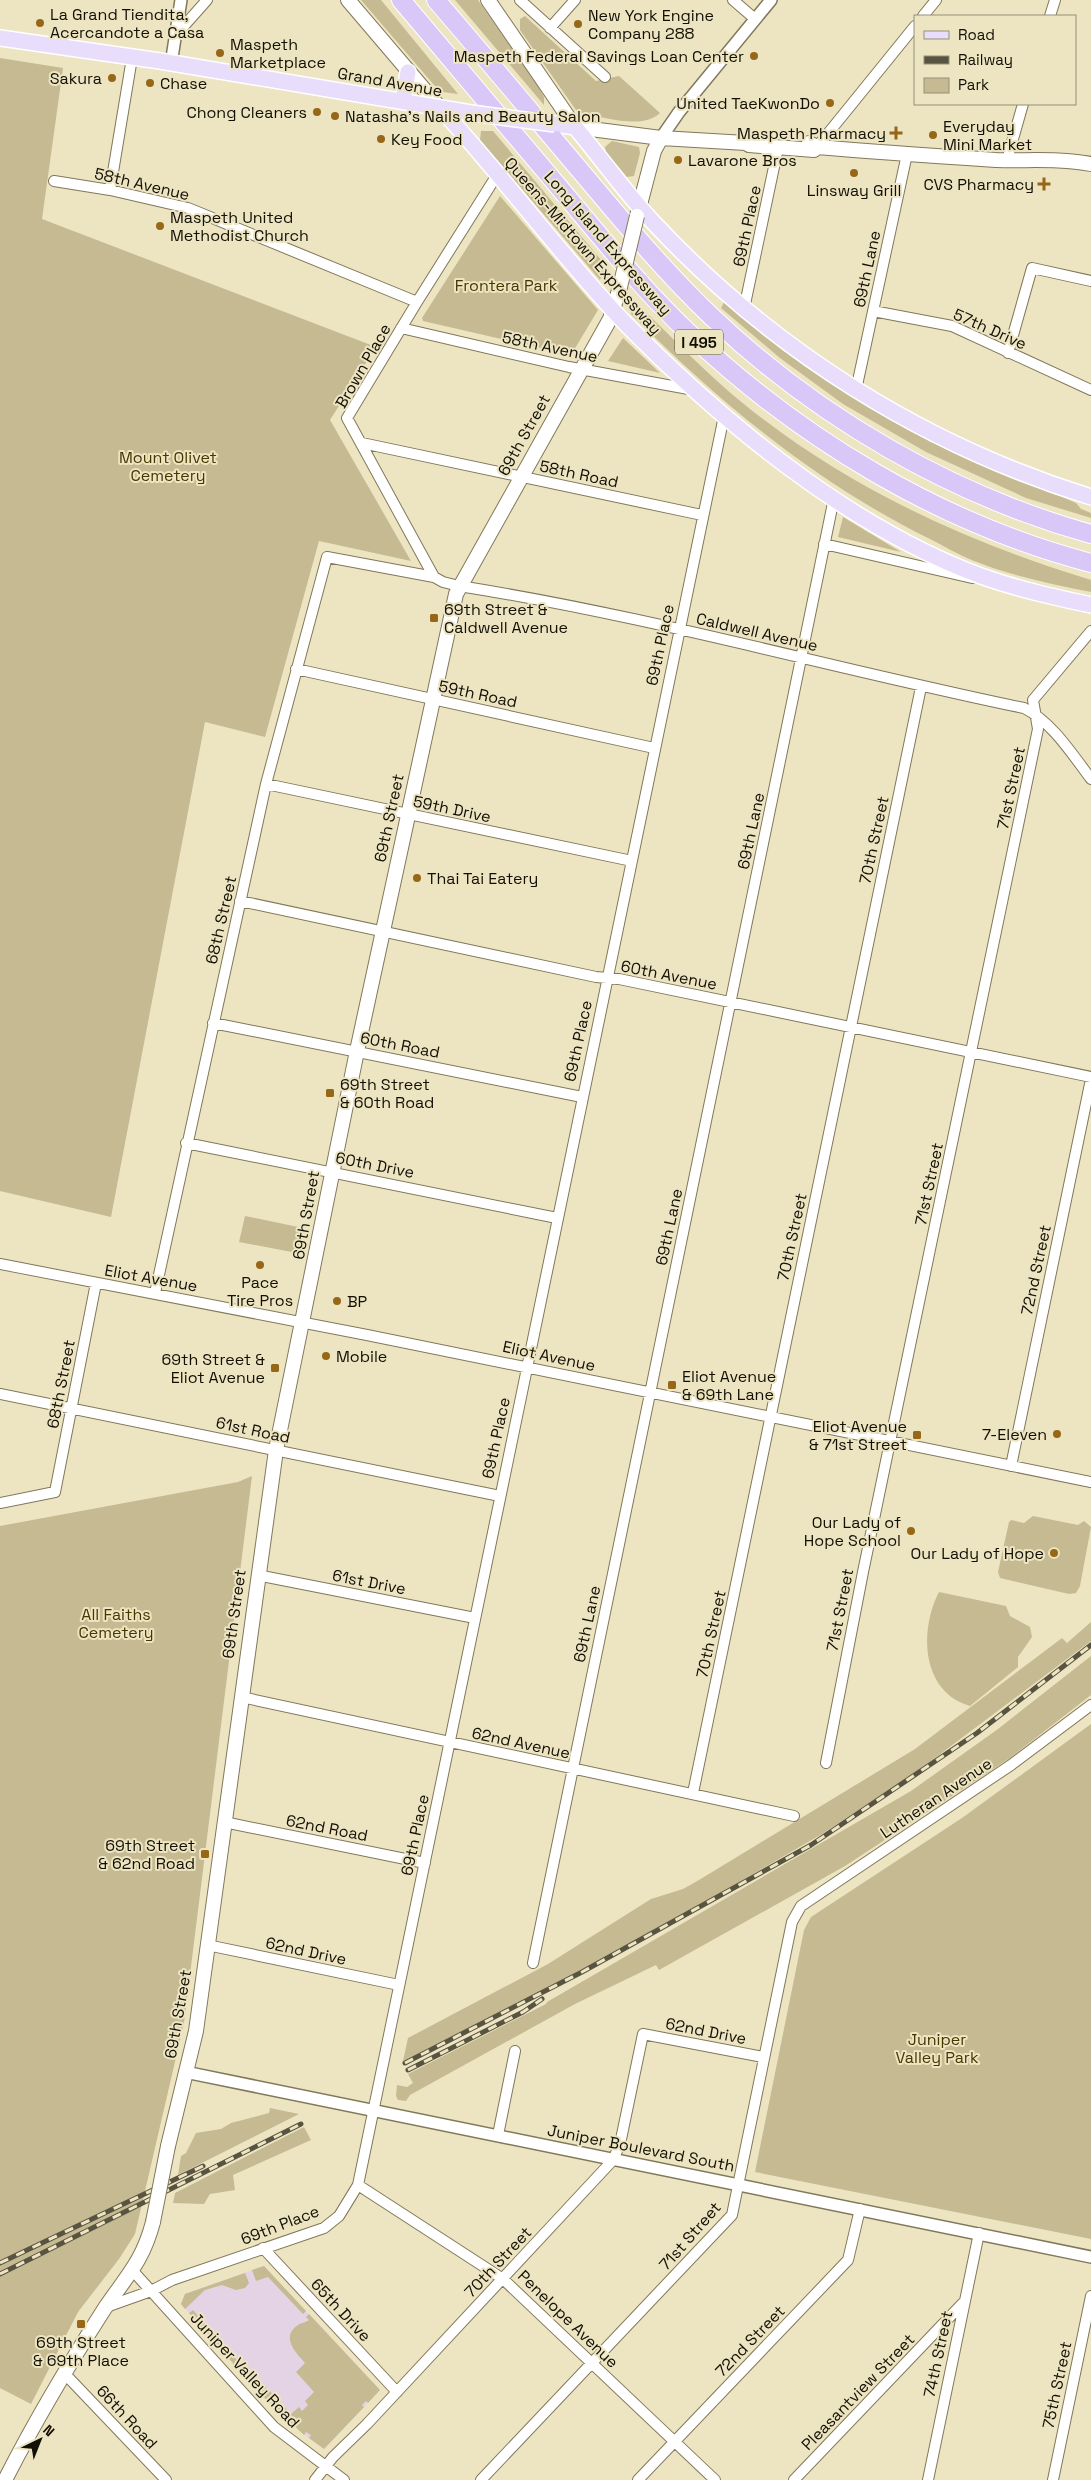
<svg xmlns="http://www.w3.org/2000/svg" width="1091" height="2480" font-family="'Space Grotesk',sans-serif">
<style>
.education{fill:#e4d3e5}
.green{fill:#c5ba91}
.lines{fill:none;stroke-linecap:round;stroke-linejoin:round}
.minor-casing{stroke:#80785a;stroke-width:12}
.tertiary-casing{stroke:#80785a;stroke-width:14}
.secondary-casing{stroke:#80785a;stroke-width:16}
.primary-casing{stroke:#fff;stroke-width:18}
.motorway-casing{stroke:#fff;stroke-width:20}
.minor{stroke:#fff;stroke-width:10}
.tertiary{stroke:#fff;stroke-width:11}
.secondary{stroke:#fff;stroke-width:14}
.primary{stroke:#e8ddfb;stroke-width:15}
.motorway{stroke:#d9c7f8;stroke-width:18}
.rail-casing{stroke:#585441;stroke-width:5}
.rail{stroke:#ede4c2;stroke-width:3;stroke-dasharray:9;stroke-linecap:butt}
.secondary-bridge-casing{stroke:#80785a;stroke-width:16;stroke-linecap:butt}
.primary-bridge-casing{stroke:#fff;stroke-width:18;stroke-linecap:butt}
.secondary-bridge{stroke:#fff;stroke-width:14}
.primary-bridge{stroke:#e8ddfb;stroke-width:15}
.poi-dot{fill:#966717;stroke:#ede4c2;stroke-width:2}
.labels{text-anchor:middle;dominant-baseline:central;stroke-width:4;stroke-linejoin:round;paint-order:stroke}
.shield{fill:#ede4c2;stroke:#544f3d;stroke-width:1}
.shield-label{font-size:15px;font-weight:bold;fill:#120f04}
.poi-label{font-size:16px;fill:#120f04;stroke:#ede4c2;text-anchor:start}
.street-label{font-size:16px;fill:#120f04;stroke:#ede4c2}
.park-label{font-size:16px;fill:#443700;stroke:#ede4c2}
</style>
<rect width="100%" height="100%" fill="#ede4c2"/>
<path class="education" d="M264,2266L380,2390L324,2449L302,2433L268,2402L181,2304L185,2294Z"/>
<path class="green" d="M361,0H381L458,94L443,92L434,85Z
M455,0H478L538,86L544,97V105Z
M525,16L596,81L619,76L660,113C642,130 606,117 584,114L576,110L520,30V19Z
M0,58L63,68L42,219L376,347L330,420L411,561L319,541L265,737L205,722L111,1217L0,1191Z
M481,131H493L607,267L605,277H601L600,280L480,140Z
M612,141L639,147L640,153L634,176L627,177L606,152L605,147Z
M500,196L598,310L571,355L423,321L422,318Z
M633,300C664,329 694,361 726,389C831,480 959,540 1091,580V592C1051,584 1012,576 974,561C959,555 944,546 930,539C816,483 720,403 631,314Z
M724,302C778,345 832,386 892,420C950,454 1015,476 1076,503L1081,509L1091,513V518L1026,498L926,452L843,404L780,358L721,308Z
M623,338L660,373L608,361Z
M843,517L901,552L838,537Z
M245,1216L303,1228L297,1253L239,1242Z
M252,1476L184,2023L135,2234L119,2259L78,2312L31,2404L0,2388V1526L238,1482Z
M1033,1516L1078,1525L1084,1521L1091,1527L1080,1586L1076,1593L1069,1594L1000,1578L998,1572L1009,1522L1011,1520L1024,1523Z
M939,1592L1006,1606L1010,1616L1030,1627L1032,1637L1018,1657V1667L970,1706C921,1692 919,1630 939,1592Z
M1091,1622V1641L919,1770L822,1834L710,1899L550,1987L403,2061L408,2038L548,1964L651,1899L683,1889L699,1880L915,1749L1062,1638L1067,1643Z
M1091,1656V1695L1010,1758L845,1866L659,1970L656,1965L575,2004L410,2095L406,2101L398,2100L396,2096L397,2085L407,2087L413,2083L408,2074L546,2004L547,2002L911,1791L998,1729Z
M1091,1724V2239L755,2172L804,1930L811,1917L962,1818Z
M270,2108L299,2114L178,2175L181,2156L186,2153L196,2133L221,2129L231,2123L269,2113Z
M304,2127L311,2140L233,2175L235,2190L210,2194L204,2204L173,2203L175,2193Z
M264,2266L306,2311L303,2314L268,2277L256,2281L252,2270Z
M245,2273L249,2283L245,2288L236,2290L222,2285L205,2290L185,2309L181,2304L185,2294Z
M193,2310L256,2382L252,2385L189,2313Z
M309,2314L380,2390L368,2403L366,2401L362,2405L364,2407L324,2449L309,2438L311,2435L306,2432L304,2435L257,2391L264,2385L291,2414L299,2407L302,2411L308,2405L305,2401L314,2392L296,2372L305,2363C296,2353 280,2337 298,2325C301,2323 305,2323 309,2320L306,2317Z"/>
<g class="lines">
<defs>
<path id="minor" d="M520,0L605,77
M733,0L755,19
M923,16L936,0
M1050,16L1055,0
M550,28L575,0
M175,36L207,0
M817,147L915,26
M1007,160L1023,104
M54,181L110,190L188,208L417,302
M110,190L132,58
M744,309L778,148
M873,311L952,326L1091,390
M401,328L569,367L694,390
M1008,353L1032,268L1091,281
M856,390L907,154
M362,443L702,515
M824,544L972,578
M434,577L347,418L417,302L497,175
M296,669L654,748
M266,784L632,861
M240,901L596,977L619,979L1091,1077
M213,1023L582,1097
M186,1143L557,1218
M0,1264L367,1335L1091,1482
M155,1293L266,784L327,557L434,577L443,582L459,586C650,616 835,669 1024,708C1052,722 1072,754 1091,779
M0,1394L500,1496
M1011,1466L1091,1079
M0,1503L55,1492L96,1283
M257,1575L475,1618
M241,1697L794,1816
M826,1763L863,1572L1038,729L1033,700L1091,631
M693,1793L921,687
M224,1822L425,1863
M207,1945L399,1985
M533,1963L834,498
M498,2135L515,2051
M358,2185L503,2279L715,2480
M263,2248L397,2392
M133,2271L274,2427L344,2480
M106,2307L151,2291L172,2280L324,2228L339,2216L358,2185L724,416
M65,2374L166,2480
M315,2480L333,2457L367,2424L613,2160L620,2144L643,2034L763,2057
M481,2480L732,2215L792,1922L801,1906L1011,1765L1091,1705
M638,2480L848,2260L860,2209
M794,2480L963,2303
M928,2480L979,2233
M1053,2480L1091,2296"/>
<path id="tertiary" d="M171,64L181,0
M661,138L679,112L771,0
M185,2072L1091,2257"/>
<path id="secondary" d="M348,0L440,108
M488,0L575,127L661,138L746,143L749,145L814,150L817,147
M809,143L817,147C876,152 936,156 996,160C1028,161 1059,158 1091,164
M637,216L654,151L661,138
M168,2146L196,2031L276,1450L357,1051L456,594L610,319L620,287
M5,2480C35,2421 69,2364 105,2308C126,2277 143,2261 153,2222"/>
<path id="primary" d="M0,38L160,61L471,113
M403,101L408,72
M440,108C504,177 559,254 624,322C722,422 849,527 981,576C1017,589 1054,597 1091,605
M555,124L575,127C601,158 624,191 652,221C772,350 923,445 1091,497"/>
<path id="motorway" d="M401,0C455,64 509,128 563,192C604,241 644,291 691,335C802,440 942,524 1091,563
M436,0C486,58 535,117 584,175C625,224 666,273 712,317C817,417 951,495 1091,534"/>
</defs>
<use href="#minor" class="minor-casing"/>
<use href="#tertiary" class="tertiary-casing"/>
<use href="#secondary" class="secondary-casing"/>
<use href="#primary" class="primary-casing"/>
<use href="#motorway" class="motorway-casing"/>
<use href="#minor" class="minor"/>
<use href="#tertiary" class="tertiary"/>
<use href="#secondary" class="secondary"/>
<use href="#primary" class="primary"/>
<use href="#motorway" class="motorway"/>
<defs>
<path id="rail" d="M405,2063L582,1972L811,1845L977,1733L1091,1645
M408,2070L523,2012L542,1999
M0,2263L203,2166
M0,2274L301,2124"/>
</defs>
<use href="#rail" class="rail-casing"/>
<use href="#rail" class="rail"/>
<defs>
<path id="secondary-bridge" d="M620,287L637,216
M153,2222L168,2146"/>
<path id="primary-bridge" d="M471,113L555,124"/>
</defs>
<use href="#secondary-bridge" class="secondary-bridge-casing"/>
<use href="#primary-bridge" class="primary-bridge-casing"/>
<use href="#secondary-bridge" class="secondary-bridge"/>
<use href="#primary-bridge" class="primary-bridge"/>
</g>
<g class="poi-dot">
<circle cx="40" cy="23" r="5"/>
<circle cx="578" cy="24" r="5"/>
<circle cx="220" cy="53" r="5"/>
<circle cx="754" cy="56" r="5"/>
<circle cx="112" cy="78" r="5"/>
<circle cx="150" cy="83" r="5"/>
<circle cx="830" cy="103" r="5"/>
<circle cx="317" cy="112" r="5"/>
<circle cx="335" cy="116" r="5"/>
<path d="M893.5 125.5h5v5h5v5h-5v5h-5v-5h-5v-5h5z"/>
<circle cx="933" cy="135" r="5"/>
<circle cx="381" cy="139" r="5"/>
<circle cx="678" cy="160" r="5"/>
<circle cx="854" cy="173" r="5"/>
<path d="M1041.5 176.5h5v5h5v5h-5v5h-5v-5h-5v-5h5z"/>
<circle cx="160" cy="226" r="5"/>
<rect x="429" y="613" width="10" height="10" rx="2.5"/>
<circle cx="417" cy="878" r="5"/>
<rect x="325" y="1088" width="10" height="10" rx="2.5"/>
<circle cx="260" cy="1265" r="5"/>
<circle cx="337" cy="1301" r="5"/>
<circle cx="326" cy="1356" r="5"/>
<rect x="270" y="1363" width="10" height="10" rx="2.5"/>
<rect x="667" y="1380" width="10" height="10" rx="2.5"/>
<circle cx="1057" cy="1434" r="5"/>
<rect x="912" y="1430" width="10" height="10" rx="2.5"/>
<circle cx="911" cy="1531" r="5"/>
<circle cx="1054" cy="1553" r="5"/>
<rect x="200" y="1849" width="10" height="10" rx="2.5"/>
<rect x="76" y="2319" width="10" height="10" rx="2.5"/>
</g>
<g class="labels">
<rect class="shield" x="675" y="329.5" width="48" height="25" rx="4"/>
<g class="shield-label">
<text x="699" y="342">I 495</text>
</g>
<g class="poi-label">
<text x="50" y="14">La Grand Tiendita,<tspan x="50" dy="18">Acercandote a Casa</tspan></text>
<text x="588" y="15">New York Engine<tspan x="588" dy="18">Company 288</tspan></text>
<text x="230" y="44">Maspeth<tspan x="230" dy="18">Marketplace</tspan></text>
<text x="744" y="56" text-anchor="end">Maspeth Federal Savings Loan Center</text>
<text x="102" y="78" text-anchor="end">Sakura</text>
<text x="160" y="83">Chase</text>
<text x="820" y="103" text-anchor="end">United TaeKwonDo</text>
<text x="307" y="112" text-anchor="end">Chong Cleaners</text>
<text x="345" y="116">Natasha's Nails and Beauty Salon</text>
<text x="943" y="126">Everyday<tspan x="943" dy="18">Mini Market</tspan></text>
<text x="886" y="133" text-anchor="end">Maspeth Pharmacy</text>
<text x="391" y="139">Key Food</text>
<text x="688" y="160">Lavarone Bros</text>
<text x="1034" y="184" text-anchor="end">CVS Pharmacy</text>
<text x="854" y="190" text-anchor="middle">Linsway Grill</text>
<text x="170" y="217">Maspeth United<tspan x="170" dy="18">Methodist Church</tspan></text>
<text x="444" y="609">69th Street &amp;<tspan x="444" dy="18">Caldwell Avenue</tspan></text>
<text x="427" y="878">Thai Tai Eatery</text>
<text x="340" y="1084">69th Street<tspan x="340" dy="18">&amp; 60th Road</tspan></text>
<text x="260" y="1282" text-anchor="middle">Pace<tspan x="260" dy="18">Tire Pros</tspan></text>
<text x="347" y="1301">BP</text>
<text x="336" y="1356">Mobile</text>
<text x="265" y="1359" text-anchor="end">69th Street &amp;<tspan x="265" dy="18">Eliot Avenue</tspan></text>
<text x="682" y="1376">Eliot Avenue<tspan x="682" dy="18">&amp; 69th Lane</tspan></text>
<text x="907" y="1426" text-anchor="end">Eliot Avenue<tspan x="907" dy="18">&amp; 71st Street</tspan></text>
<text x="1047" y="1434" text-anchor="end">7-Eleven</text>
<text x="901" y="1522" text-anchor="end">Our Lady of<tspan x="901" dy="18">Hope School</tspan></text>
<text x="1044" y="1553" text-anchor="end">Our Lady of Hope</text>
<text x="195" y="1845" text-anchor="end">69th Street<tspan x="195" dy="18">&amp; 62nd Road</tspan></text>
<text x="81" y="2342" text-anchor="middle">69th Street<tspan x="81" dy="18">&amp; 69th Place</tspan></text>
</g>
<g class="street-label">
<text transform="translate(390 82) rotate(10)">Grand Avenue</text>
<text transform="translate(142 184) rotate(13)">58th Avenue</text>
<text transform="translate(747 226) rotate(-78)">69th Place</text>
<text transform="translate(608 243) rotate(49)">Long Island Expressway</text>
<text transform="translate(583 246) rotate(49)">Queens-Midtown Expressway</text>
<text transform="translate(867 269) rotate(-78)">69th Lane</text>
<text transform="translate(990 329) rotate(24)">57th Drive</text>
<text transform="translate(550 347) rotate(12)">58th Avenue</text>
<text transform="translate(363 366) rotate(-60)">Brown Place</text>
<text transform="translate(524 435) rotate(-61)">69th Street</text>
<text transform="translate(579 474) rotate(12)">58th Road</text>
<text transform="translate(757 632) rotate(13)">Caldwell Avenue</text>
<text transform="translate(660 645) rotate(-78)">69th Place</text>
<text transform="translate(478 694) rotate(12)">59th Road</text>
<text transform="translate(1011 788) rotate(-78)">71st Street</text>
<text transform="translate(452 809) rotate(12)">59th Drive</text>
<text transform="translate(389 818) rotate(-78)">69th Street</text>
<text transform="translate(751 831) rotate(-78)">69th Lane</text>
<text transform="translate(874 840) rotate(-78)">70th Street</text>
<text transform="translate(221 920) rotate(-77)">68th Street</text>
<text transform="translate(669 975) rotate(11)">60th Avenue</text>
<text transform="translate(578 1041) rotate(-78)">69th Place</text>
<text transform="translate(400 1045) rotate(11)">60th Road</text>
<text transform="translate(375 1165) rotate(11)">60th Drive</text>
<text transform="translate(929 1184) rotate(-78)">71st Street</text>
<text transform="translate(306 1215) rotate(-80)">69th Street</text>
<text transform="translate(669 1227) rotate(-78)">69th Lane</text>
<text transform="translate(792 1237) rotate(-78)">70th Street</text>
<text transform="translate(1036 1270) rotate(-78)">72nd Street</text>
<text transform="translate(151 1278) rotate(10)">Eliot Avenue</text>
<text transform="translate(549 1356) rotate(12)">Eliot Avenue</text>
<text transform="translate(61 1384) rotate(-79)">68th Street</text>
<text transform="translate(253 1430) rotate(12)">61st Road</text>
<text transform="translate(496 1438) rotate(-78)">69th Place</text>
<text transform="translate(369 1582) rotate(11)">61st Drive</text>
<text transform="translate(840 1610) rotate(-79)">71st Street</text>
<text transform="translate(234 1614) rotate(-82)">69th Street</text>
<text transform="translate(587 1624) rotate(-78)">69th Lane</text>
<text transform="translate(711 1634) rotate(-78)">70th Street</text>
<text transform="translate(521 1743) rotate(12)">62nd Avenue</text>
<text transform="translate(936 1798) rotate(-34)">Lutheran Avenue</text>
<text transform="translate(327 1828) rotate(11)">62nd Road</text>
<text transform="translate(415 1835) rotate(-78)">69th Place</text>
<text transform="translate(306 1951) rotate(12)">62nd Drive</text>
<text transform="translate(178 2014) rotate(-80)">69th Street</text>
<text transform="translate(706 2031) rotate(11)">62nd Drive</text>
<text transform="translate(641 2148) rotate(11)">Juniper Boulevard South</text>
<text transform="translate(280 2225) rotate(-21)">69th Place</text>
<text transform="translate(690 2236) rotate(-49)">71st Street</text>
<text transform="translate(498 2262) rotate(-47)">70th Street</text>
<text transform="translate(341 2310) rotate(47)">65th Drive</text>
<text transform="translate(568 2319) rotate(44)">Penelope Avenue</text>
<text transform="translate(750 2341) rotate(-46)">72nd Street</text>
<text transform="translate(938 2354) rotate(-78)">74th Street</text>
<text transform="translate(245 2370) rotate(47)">Juniper Valley Road</text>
<text transform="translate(1057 2385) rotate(-78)">75th Street</text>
<text transform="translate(858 2392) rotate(-46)">Pleasantview Street</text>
<text transform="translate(127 2417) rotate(47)">66th Road</text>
</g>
<g class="park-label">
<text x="506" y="285">Frontera Park</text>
<text x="168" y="457">Mount Olivet<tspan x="168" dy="18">Cemetery</tspan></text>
<text x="116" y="1614">All Faiths<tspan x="116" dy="18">Cemetery</tspan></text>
<text x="937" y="2039">Juniper<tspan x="937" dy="18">Valley Park</tspan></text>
</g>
</g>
<rect x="914" y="15" width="162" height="90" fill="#ede4c2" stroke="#958f76"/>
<rect x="924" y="31" width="25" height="8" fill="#e8ddfb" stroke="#958f76"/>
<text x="958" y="40" font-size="15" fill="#120f04">Road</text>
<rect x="924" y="56" width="25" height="8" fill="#585441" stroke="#958f76"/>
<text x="958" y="65" font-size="15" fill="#120f04">Railway</text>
<rect x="924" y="78" width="25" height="15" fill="#c5ba91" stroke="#958f76"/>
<text x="958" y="90" font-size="15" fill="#120f04">Park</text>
<g transform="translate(40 2440) rotate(43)" stroke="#ede4c2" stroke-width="4" paint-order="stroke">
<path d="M0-4L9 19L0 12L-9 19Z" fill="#120f04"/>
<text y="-8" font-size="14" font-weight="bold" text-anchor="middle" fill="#120f04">N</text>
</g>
</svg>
